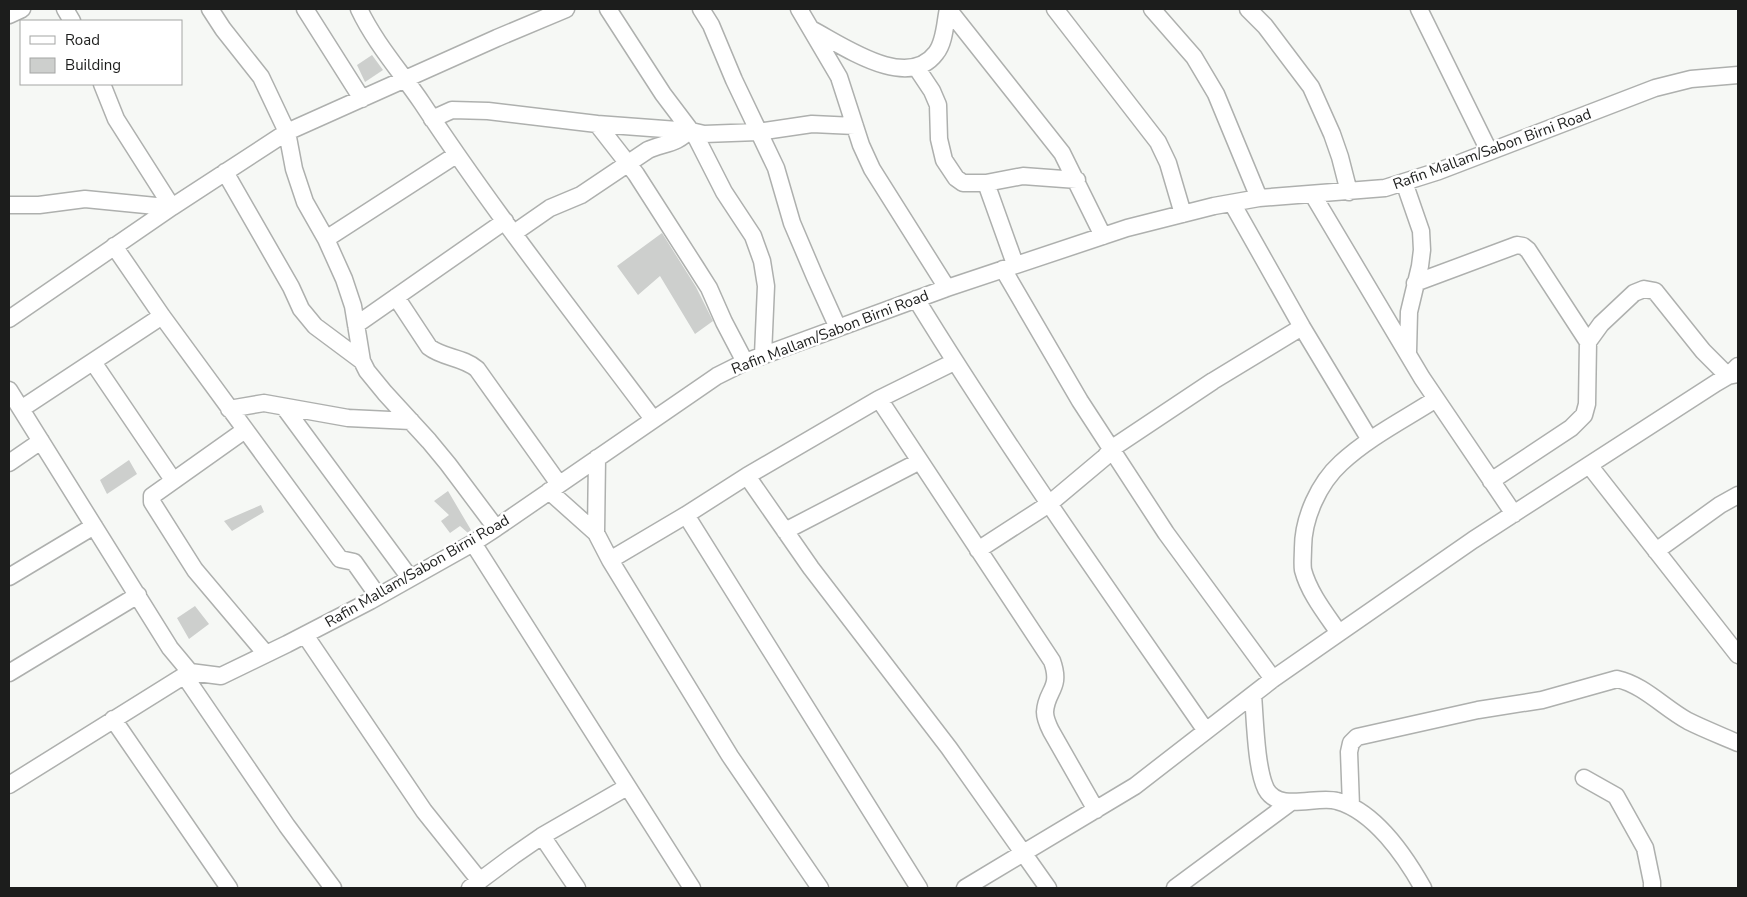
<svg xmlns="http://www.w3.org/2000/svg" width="1747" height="897" font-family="'Nunito Sans',sans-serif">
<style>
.building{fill:#cdcfcd}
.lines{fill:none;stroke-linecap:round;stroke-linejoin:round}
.minor-casing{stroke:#aeb0ae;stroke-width:19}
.minor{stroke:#fff;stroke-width:16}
.labels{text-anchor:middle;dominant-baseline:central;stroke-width:5;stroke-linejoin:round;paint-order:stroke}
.street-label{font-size:15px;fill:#1c1d1c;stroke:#fff}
</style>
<rect width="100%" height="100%" fill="#f6f8f5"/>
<path class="building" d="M372,55L383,70L365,82L357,65Z
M662,233L696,287L713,321L695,334L660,276L638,295L617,266Z
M129,460L137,474L107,494L100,480Z
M448,491L471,530L468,533L460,526L450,533L441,521L449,515L434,501Z
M261,505L264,512L232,531L224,521Z
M195,606L209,624L189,639L177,618Z"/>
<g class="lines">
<defs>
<path id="minor" d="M65,9L72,21
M210,9L223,29L261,77L287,132L294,169L305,202L326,239L344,279L353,306L362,361L367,371L385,393L429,441L448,464L496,528
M305,9L362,99
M359,9C375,43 401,72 422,103C494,212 575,315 653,419
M608,9L663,94L697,139L724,192L753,236L762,261L766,286L763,355
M701,9L711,25L734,80L776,168L792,223L815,277L838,328
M799,9L839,77L861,145L872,169L947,288
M948,9L1062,153L1103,236
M1055,9L1158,142L1168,163L1183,214
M1152,9L1194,57L1216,94L1259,198
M1248,9L1265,26L1311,87L1332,134L1340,157L1349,192
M1419,9L1489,151
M9,15L22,9
M811,29C842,45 907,92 936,53C945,42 945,22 948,9
M916,67L932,91L938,105L939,139L944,160L956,178L963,183H986L1023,176L1077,180
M102,84L116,119L172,207
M432,119L452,110L488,111L597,124L691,131L704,134L758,132L812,124L855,126
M597,124L636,174L695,266L709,288L724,322L745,362
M225,172L291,287L301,309L315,326L362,361
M1404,182L1421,231L1422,250L1420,266L1409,312L1408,352
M986,183L1015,264
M1313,195L1422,378L1514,514
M1232,203L1302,327L1370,440
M9,205H39L85,199L156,206L169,203
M514,233L550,208L581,195L648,150C660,144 681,143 687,131
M326,239L456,155
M114,246L162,316L340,559L354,562L378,596
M1003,269L1080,401L1166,533L1273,679
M1415,283L1517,245L1523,246L1528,250L1588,342
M396,297L429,347C443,358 463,357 477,369L559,484
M916,299C1007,447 1107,588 1206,731
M9,319L172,207L287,132L497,38L566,9
M356,325L505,221
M93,362L173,480
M9,390L170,648L190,672L221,676L287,644L370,601L473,543L496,528L717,376L745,362L947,288L1127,228L1214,206L1259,198L1385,188L1439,171L1655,88L1691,79L1738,75
M879,399L1052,661C1062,689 1046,690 1045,712C1045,719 1048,725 1051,731L1096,810
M284,407L410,578
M21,409L162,316
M229,409L264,403L348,418L411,421
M245,430L152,496V502L195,570L266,654
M9,463L41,441
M1589,465L1738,655
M747,476L811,568L949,748L1048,888
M1491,481L1571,428L1584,415L1587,404L1588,342L1601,324L1634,293L1644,289L1655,291L1703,351L1728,376L1738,374
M549,491L596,533L610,560L730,756L820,888
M686,515L919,888
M785,531L920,461
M596,533L597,458
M473,543L692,888
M978,550L1049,504L1105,457L1111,449L1213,381L1302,327
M1656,551L1720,505L1738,495
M610,560L686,515L747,476L879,399L954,362
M9,577L94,526
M1339,633C1326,614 1309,593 1303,570C1302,564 1303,555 1303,548C1303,518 1319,483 1341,463C1369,437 1405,419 1436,399
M305,635L424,811L480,881
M9,673L138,595
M184,675L287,826L333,888
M1253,695C1255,719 1256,769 1266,789C1279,813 1317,795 1337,801C1374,811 1405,856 1423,888
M113,719L229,888
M1584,778L1616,796L1645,848L1652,882V888
M9,785L190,672
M1351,806L1349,752L1351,743L1357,737L1478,710L1542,700L1617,679C1644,685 1664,708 1688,721C1704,729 1722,736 1738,743
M542,836L577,888
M470,888L513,856L542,836L627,787
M965,888L1135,786L1273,679L1339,633L1473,540L1716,383L1728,376L1738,366
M1175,888L1291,802"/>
</defs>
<use href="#minor" class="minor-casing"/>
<use href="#minor" class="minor"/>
</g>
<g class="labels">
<g class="street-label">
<text transform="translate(1492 149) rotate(-20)">Rafin Mallam/Sabon Birni Road</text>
<text transform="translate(830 332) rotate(-21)">Rafin Mallam/Sabon Birni Road</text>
<text transform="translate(417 571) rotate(-30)">Rafin Mallam/Sabon Birni Road</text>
</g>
</g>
<rect width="1747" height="897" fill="none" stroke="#1c1d1c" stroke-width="20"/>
<rect x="20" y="20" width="162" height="65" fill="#ffffff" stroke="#a4a5a4"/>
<rect x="30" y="36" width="25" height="8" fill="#ffffff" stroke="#a4a5a4"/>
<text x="65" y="45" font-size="15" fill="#1c1d1c">Road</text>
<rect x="30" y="58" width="25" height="15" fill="#cdcfcd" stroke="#a4a5a4"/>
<text x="65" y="70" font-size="15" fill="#1c1d1c">Building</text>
</svg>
